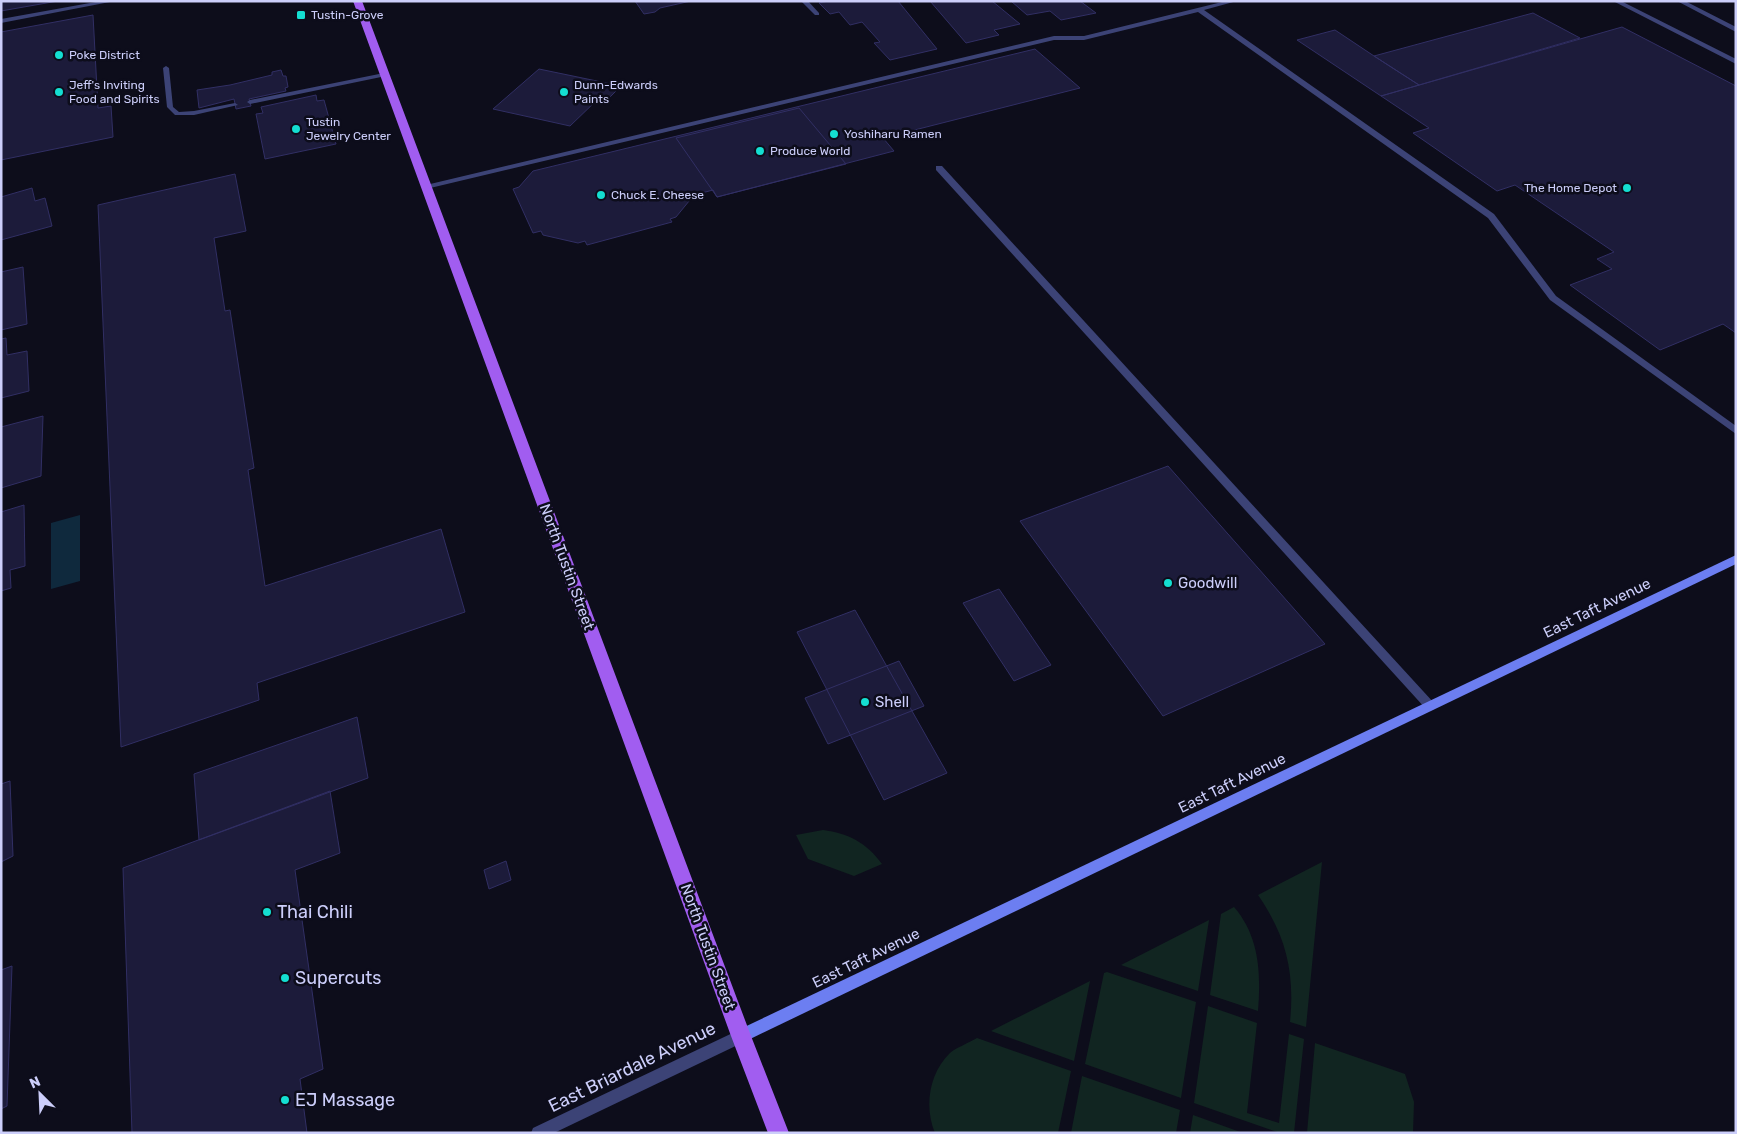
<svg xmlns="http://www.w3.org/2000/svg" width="1737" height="1134" font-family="Rubik,sans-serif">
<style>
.green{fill:#112521}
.water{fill:#0f293d}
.building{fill:#1c1b3a;stroke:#312f64}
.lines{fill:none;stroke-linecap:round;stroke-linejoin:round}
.lane{fill:#3c4376;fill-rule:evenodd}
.street{fill:#3c4376;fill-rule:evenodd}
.secondary{fill:#6c7ef1;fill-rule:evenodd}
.primary{fill:#a15df0;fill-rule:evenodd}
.poi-dot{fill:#14ded1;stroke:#0d0d1b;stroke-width:2}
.labels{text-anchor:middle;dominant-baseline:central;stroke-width:5;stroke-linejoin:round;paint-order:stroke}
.far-poi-label{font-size:12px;fill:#cccefa;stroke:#0d0d1b;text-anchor:start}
.street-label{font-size:15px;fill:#cccefa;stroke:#0d0d1b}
.poi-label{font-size:15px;fill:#cccefa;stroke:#0d0d1b;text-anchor:start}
.near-poi-label{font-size:18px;fill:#cccefa;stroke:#0d0d1b;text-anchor:start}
.near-street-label{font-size:18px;fill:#cccefa;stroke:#0d0d1b}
</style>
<rect width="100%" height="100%" fill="#0d0d1b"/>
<path class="green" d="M823,830C848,833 867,843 882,864L854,876L808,859L796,835Z
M1322,862L1306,1027L1290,1022C1295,972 1286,936 1258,895Z
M1234,907C1260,937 1261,975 1258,1011L1210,995L1221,914Z
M1209,920L1198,991L1121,965Z
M1107,972L1196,1002L1181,1098L1085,1064L1104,973Z
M1090,981L1074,1061L991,1031Z
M1208,1006L1257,1023L1247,1113L1279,1123L1289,1034L1304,1039L1294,1133H1280L1194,1103Z
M977,1038L1071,1071L1058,1133H935C924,1107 929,1073 950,1053C957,1047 969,1043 977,1038Z
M1315,1043L1405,1074L1414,1102L1413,1133H1307Z
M1082,1076L1180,1110L1176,1133H1071Z
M1193,1115L1243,1133H1190Z"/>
<path class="water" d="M80,515V581L51,589V523Z"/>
<path class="building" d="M1,1H58L1,11Z
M635,1H691L660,8L655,12L644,14Z
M829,1H898L937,49L890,60L874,43L880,42L862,22L850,25L839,12L830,14L819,3Z
M930,1H992L1020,24L994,30L999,35L966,43Z
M1011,1H1080L1096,13L1061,20L1050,11L1027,15Z
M1533,13L1580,38L1419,85L1374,56Z
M93,15L98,108L111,106L113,137L1,160V32Z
M1622,27L1736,86V333L1723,324L1660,350L1570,285L1612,269L1597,259L1614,252L1515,185L1497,191L1413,133L1429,128L1381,96Z
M1335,30L1374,56L1419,85L1381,96L1297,40Z
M1035,49L1080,88L883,138L894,151L717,197L713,190L694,195L676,217L670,219L672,222L587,245L585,241L578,243L543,235L541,231L533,233L513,189L519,187L533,171Z
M539,69L621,86L606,101L598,99L570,126L493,109Z
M281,70L283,76H286L288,87L285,88L286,91L249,99L251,106L236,109L234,99L199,108L197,90L230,85L272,75V72Z
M316,95L317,101L324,100L336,144L265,159L256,114L263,113L261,107Z
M799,108L846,164L717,197L676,138Z
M235,174L246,231L214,238L225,311L230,310L254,468L248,470L265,586L441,529L465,612L257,683L259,700L121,747L98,205Z
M32,188L35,201L45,198L52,226L1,240V197Z
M23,267L27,324L1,330V272Z
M6,338L7,355L27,351L29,391L1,398V339Z
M43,416L41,476L1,488V427Z
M1168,466L1325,644L1163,716L1020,521Z
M24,505L25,566L10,570L11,588L1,591V512Z
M999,589L1051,665L1014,681L963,603Z
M855,610L947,773L884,800L797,632Z
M899,661L924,706L828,744L805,698Z
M357,717L368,778L199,840L194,774Z
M10,781L13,856L1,862V784Z
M330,791L340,853L295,870L323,1069L300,1079L307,1133H132L123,868Z
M506,861L511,880L489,889L484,870Z
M12,966L7,1106L1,1109V970Z"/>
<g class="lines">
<path class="lane" d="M101,1H115L1,23V19Z
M801,1H808L819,13V15H815Z
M1226,1H1237L1204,10L1494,214L1556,296L1736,426V434L1550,300L1488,218L1198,12L1084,40H1054L426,189L422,187L426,185L1054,36H1084Z
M1613,1H1621L1736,59V64Z
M166,66L169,68L173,107L179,112L194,111L235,103L238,105L194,115H175L167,107L163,68Z
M384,73L386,74V76L250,104L247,102L250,100Z
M936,166H942L1434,703L1436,706L1434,709L1430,711L1426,709L936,170Z"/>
<path class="street" d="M1677,1H1685L1736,27V32Z
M741,1029L746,1031L748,1036L746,1041L554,1133H531L533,1128Z"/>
<path class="secondary" d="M1736,555V564L746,1041L741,1043L736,1041L734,1036L736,1031Z"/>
<path class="primary" d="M353,1H362L751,1036L789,1133H768L731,1036Z"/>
</g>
<g class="poi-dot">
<rect x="296" y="10" width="10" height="10" rx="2.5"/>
<circle cx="59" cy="55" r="5"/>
<circle cx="59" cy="92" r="5"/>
<circle cx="564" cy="92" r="5"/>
<circle cx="296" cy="129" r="5"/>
<circle cx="834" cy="134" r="5"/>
<circle cx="760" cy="151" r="5"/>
<circle cx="1627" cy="188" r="5"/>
<circle cx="601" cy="195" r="5"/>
<circle cx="1168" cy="583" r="5"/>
<circle cx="865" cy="702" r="5"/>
<circle cx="267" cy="912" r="5"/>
<circle cx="285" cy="978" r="5"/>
<circle cx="285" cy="1100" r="5"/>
</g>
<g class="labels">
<g class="far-poi-label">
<text x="311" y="15">Tustin-Grove</text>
<text x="69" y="55">Poke District</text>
<text x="69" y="85">Jeff's Inviting<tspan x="69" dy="14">Food and Spirits</tspan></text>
<text x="574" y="85">Dunn-Edwards<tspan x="574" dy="14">Paints</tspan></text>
<text x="306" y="122">Tustin<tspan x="306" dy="14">Jewelry Center</tspan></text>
<text x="844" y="134">Yoshiharu Ramen</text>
<text x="770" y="151">Produce World</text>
<text x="1617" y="188" text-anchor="end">The Home Depot</text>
<text x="611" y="195">Chuck E. Cheese</text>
</g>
<g class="street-label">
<text transform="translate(567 567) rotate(70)">North Tustin Street</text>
<text transform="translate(1597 608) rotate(-26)">East Taft Avenue</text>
<text transform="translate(1232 783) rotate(-26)">East Taft Avenue</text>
<text transform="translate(708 947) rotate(70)">North Tustin Street</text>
<text transform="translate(866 958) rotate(-26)">East Taft Avenue</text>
</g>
<g class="poi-label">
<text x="1178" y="583">Goodwill</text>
<text x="875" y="702">Shell</text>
</g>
<g class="near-poi-label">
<text x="277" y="912">Thai Chili</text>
<text x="295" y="978">Supercuts</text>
<text x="295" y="1100">EJ Massage</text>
</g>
<g class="near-street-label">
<text transform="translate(632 1067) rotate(-26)">East Briardale Avenue</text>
</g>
</g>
<rect width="1737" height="1134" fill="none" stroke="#cccefa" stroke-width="5"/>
<g transform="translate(40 1094) rotate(336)" stroke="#0d0d1b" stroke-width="4" paint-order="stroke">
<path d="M0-4L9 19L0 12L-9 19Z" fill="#cccefa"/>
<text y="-8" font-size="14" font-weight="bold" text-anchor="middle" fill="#cccefa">N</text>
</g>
</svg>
